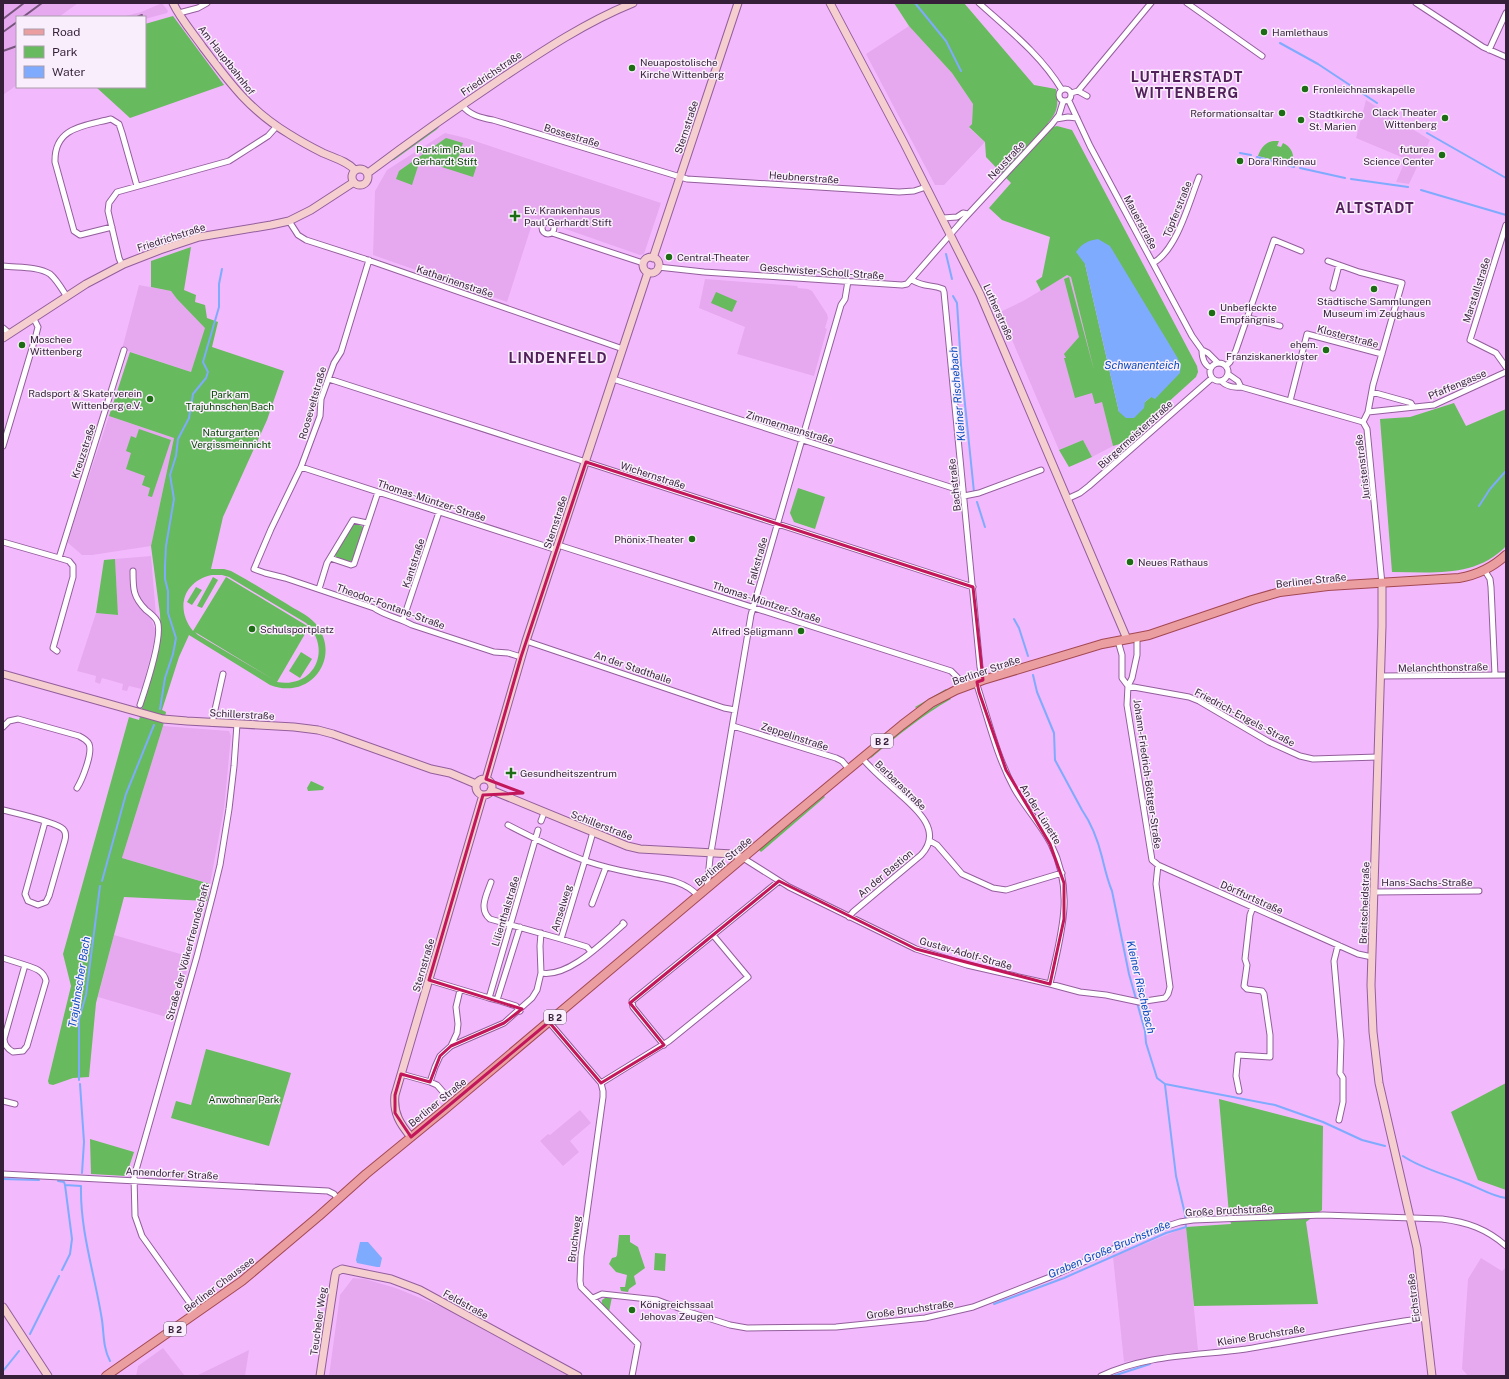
<svg xmlns="http://www.w3.org/2000/svg" width="1509" height="1379" font-family="'Public Sans',sans-serif">
<style>
.built{fill:#e6a9f0}
.green{fill:#67ba5d;fill-rule:evenodd}
.water{fill:#7eabfd}
.lines{fill:none;stroke-linecap:round;stroke-linejoin:round}
.stream{stroke:#7eabfd;stroke-width:2}
.street-casing{stroke:#935e9c;stroke-width:7}
.secondary-casing{stroke:#935e9c;stroke-width:9}
.primary-casing{stroke:#a34852;stroke-width:10}
.street{stroke:#fff;stroke-width:5}
.secondary{stroke:#f5cfcf;stroke-width:7}
.primary{stroke:#eb9ea0;stroke-width:8}
.rail{stroke:#76547c;stroke-width:2}
.marked{fill:none;stroke:#c2185b;stroke-width:3;stroke-linejoin:round}
.poi-dot{fill:#1b6c12;stroke:#f9eefb;stroke-width:1.5}
.labels{text-anchor:middle;dominant-baseline:central;stroke-width:3;stroke-linejoin:round;paint-order:stroke}
.shield{fill:#f9eefb;stroke:#705d73;stroke-width:1}
.shield-label{font-size:9px;font-weight:bold;fill:#351f39}
.poi-label{font-size:10px;fill:#351f39;stroke:#f9eefb;text-anchor:start}
.street-label{font-size:10px;fill:#351f39;stroke:#f9eefb}
.park-label{font-size:10px;fill:#044600;stroke:#f9eefb}
.water-label{font-size:11px;font-style:italic;fill:#0b4abe;stroke:#f9eefb}
.district-label{font-size:14px;font-weight:bold;letter-spacing:1px;fill:#53215b;stroke:#f9eefb}
</style>
<rect width="100%" height="100%" fill="#f3b9fd"/>
<path class="built" d="M3,3H78L59,17H17V85L3,95Z
M162,3L168,11L167,13L145,19V17H122L141,12Z
M909,26L952,73L973,104L972,124L969,128L985,142L944,185H935L866,54Z
M1366,100L1430,140L1409,184L1396,182L1406,159L1356,138Z
M445,133L466,138L661,203L644,254L640,255L534,218L507,302L373,255L375,191L387,170Z
M1067,275L1071,277L1113,446L1092,457L1083,440L1059,450L1000,312L1023,301Z
M705,279L797,286L798,288L808,289L812,291L827,314L828,318L825,328L827,329L814,376L737,354L745,327L699,308Z
M139,285L171,291L177,299L206,328L191,372L122,349Z
M109,416L174,438L151,546L92,555H82L67,542Z
M151,556L156,615L151,619L155,629V639L142,689L129,686L127,691L122,690L123,684L102,678L100,684L95,682L96,676L77,671L96,613L118,615L115,559Z
M163,726L229,731L231,736L224,809L210,884L122,858Z
M114,935L191,957L173,1019L98,997Z
M580,1110L591,1123L570,1141L579,1152L563,1166L540,1141L548,1134L550,1135Z
M1186,1227L1198,1350L1124,1362L1113,1257Z
M1481,1258L1502,1271L1506,1267V1376H1468L1462,1369L1468,1279Z
M353,1278L365,1279L396,1288L449,1310L571,1376H329L340,1295Z
M163,1348L185,1376H136L138,1366Z
M249,1350L245,1376H196Z"/>
<path class="green" d="M894,3H964L1034,85L1056,89C1058,104 1059,110 1048,123L1053,127L1057,126L1072,130L1197,366L1198,372L1196,377L1123,443L1113,446L1102,402L1095,404L1092,393L1075,398L1064,358H1066L1064,354L1079,337L1064,279L1069,277L1094,370L1071,277L1067,275L1041,291L1036,281L1042,277L1050,237L1002,220L989,208L1011,183L986,157L985,142L969,127L972,124L973,104L952,73L909,26ZM1085,264L1162,333L1181,365L1151,397L1145,402L1119,412Z
M173,16L224,85L130,118L96,87H145V24Z
M438,126L439,127L436,130L394,160L389,161Z
M446,138L463,143L458,159L477,165L473,177L420,160L412,185L396,179L399,171Z
M1274,141H1279L1277,146L1281,147L1283,143C1293,148 1294,155 1293,165L1258,156C1261,148 1265,142 1274,141Z
M191,247L184,290L196,295L195,302L205,305L207,318L218,322L212,347L284,371L267,420L223,517L211,569H224L231,571C250,581 268,593 287,604C296,610 308,615 315,623C343,656 311,701 270,685L189,635L179,657L162,710L166,712L163,726L122,858L210,884L207,901L124,897L96,1003L89,1077L73,1078L53,1085L49,1084L48,1081L71,986L63,954L129,717L139,720L161,637L160,614L151,546L174,438L109,416L130,352L191,372L205,328L177,299L171,291L151,287V261ZM212,575H222L229,577L306,623C333,649 314,689 277,682L309,627L226,577L193,631C175,609 183,581 212,575ZM195,632L276,681L198,635Z
M716,292L737,301L732,312L711,303Z
M1454,403L1466,426L1506,409V546C1476,578 1432,572 1392,572L1380,419L1410,417Z
M139,429L171,440L152,497L148,496L150,488L142,485L145,476L126,469L131,453L126,451L131,436L136,438Z
M1083,440L1092,457L1069,467L1059,450Z
M798,488L825,497L815,529L794,522L790,513Z
M356,524L362,526L364,529L355,556L352,561L347,562L336,559L335,554L352,526Z
M115,559L118,615L96,613L104,560Z
M213,577L218,580L202,608L197,606Z
M196,587L202,590L192,605L187,602Z
M301,652L312,659L300,678L289,671Z
M946,689L947,690L916,708L915,707Z
M950,698L951,699C921,716 896,737 870,759L872,756L921,715Z
M311,781L324,787L323,790L308,791L307,788Z
M824,796L825,797L761,852L759,850Z
M206,1049L291,1073L269,1146L171,1118L176,1101L191,1105Z
M1506,1083V1190L1478,1180L1451,1112Z
M1219,1099L1323,1126L1322,1210L1306,1222L1318,1304L1194,1306L1186,1227L1231,1224L1229,1214Z
M90,1139L134,1152L126,1176L91,1174Z
M619,1235H630V1242L638,1247L645,1268L634,1276L636,1284L629,1289L628,1292L621,1291L620,1287H625L627,1275L616,1272L609,1264L612,1258L616,1257L617,1255Z
M655,1253L666,1254L665,1271L654,1270Z
M608,1296L612,1297L609,1312C605,1308 601,1305 602,1300Z"/>
<path class="water" d="M1098,239L1110,246L1177,357L1181,365L1180,373L1155,399L1151,397L1145,402L1144,408L1134,418H1126L1119,412L1085,264L1076,252C1082,243 1088,241 1098,239Z
M360,1242H368L382,1258L380,1267H377L357,1263L356,1260Z"/>
<g class="lines">
<path class="stream" d="M915,3L946,41L961,71
M1280,43L1318,64L1377,103
M1427,133L1506,178
M1240,153L1251,155
M1257,157L1294,167
M1300,168L1345,178
M1351,179L1408,187
M1421,190L1506,215
M946,254L952,279
M953,296L957,303L961,365L974,492
M977,502L985,527
M1479,506L1490,489L1505,472
M1014,619L1019,628L1028,656
M1033,675L1037,692L1054,733L1055,760L1082,810C1091,823 1098,841 1102,857C1105,869 1107,879 1112,891L1129,974L1145,1031L1146,1043L1157,1078L1165,1084L1275,1105L1323,1122L1362,1140L1385,1146
M160,709L165,678L173,654L176,638L168,613V591L165,579V566L166,546L174,499L170,475L176,456L178,439L189,418L193,394L206,378L208,372L203,362L219,307V284L222,269
M102,881L126,794L154,725
M79,1080V1019L86,995L100,886
M80,1084L84,1142L82,1173
M1403,1156C1422,1169 1445,1174 1466,1183C1480,1188 1491,1196 1506,1198
M3,1179L39,1180
M58,1181L64,1182L65,1185
M62,1270L70,1254L72,1239L65,1185L81,1186C80,1232 95,1275 102,1320C104,1334 103,1348 110,1361
M994,1304L1064,1278L1166,1233L1186,1227L1185,1214L1176,1176L1165,1085
M30,1334L59,1276
M3,1371L19,1351
M1113,1376L1150,1364"/>
<defs>
<path id="street" d="M979,3C1009,30 1041,55 1062,90
M1187,3L1262,56
M1416,3L1483,47L1506,57
M179,13L198,8L207,3
M1489,50L1506,13
M1059 95a6 6 0 1 1 12 0a6 6 0 1 1-12 0Z
M1078,91L1087,96
M1071,93L1078,91L1151,3
M1069,101L1090,146L1192,336L1202,350L1208,353L1218,363
M462,105C469,115 481,118 493,120L687,179L899,192L914,191L926,187
M1056,119L1068,117L1077,118
M943,218L957,217L963,213L968,214
M289,221L298,235L306,240L365,259L623,349
M542 228a6 6 0 1 1 12 0a6 6 0 1 1-12 0Z
M1506,225L1470,340L1496,353L1506,367
M112,227L80,235L74,231L55,162C54,127 84,126 111,119L119,124L122,133L137,186
M552,233L643,263
M369,260L341,352L334,363L321,399L320,416L301,467L271,529L254,569L265,573L285,578L374,608C385,616 400,618 412,625L494,652L508,653L521,657
M1328,261L1359,272L1402,283L1373,385L1368,412L1363,422
M1153,263C1177,250 1189,202 1199,177
M122,265L119,258L108,211L109,203L117,192L229,161L268,136L277,126
M3,266C17,268 37,266 50,274C57,280 62,289 67,297
M658,267L704,272L902,285L907,284L963,220L1052,124L1059,115L1063,102
M912,280C925,288 931,284 943,289L944,292L980,667L983,680
M1333,288L1339,265
M1248,318L1280,326
M3,328L10,334
M1202,350C1202,357 1204,365 1211,368
M1210 372a9 9 0 1 1 18 0a9 9 0 1 1-18 0Z
M1226,366L1230,362L1236,350L1274,240L1301,251
M1228,374L1238,381L1241,387
M329,379L973,587
M613,379L953,488L963,489
M1221,381C1226,386 1234,388 1241,387L1363,422
M1372,392L1408,402L1411,403L1413,407
M1290,401L1307,334L1382,354
M1368,412L1434,405L1506,372
M1363,422L1367,429L1382,584
M3,446L36,335L38,327L34,319
M301,467L557,550
M964,496L979,493L1041,470
M1067,499L1080,493L1089,486L1212,378
M3,542L59,558L69,561L73,566V577L53,648L57,651
M558,545L951,671L958,678L962,688
M59,558L124,350
M330,558L351,565L354,564L378,492
M133,571C133,589 133,597 146,610C150,613 155,617 157,621C164,634 145,690 140,705
M1485,571L1490,579L1491,587L1495,675
M319,589L327,563L353,520L367,523
M403,620L439,512
M1137,637V655L1132,678L1128,686L1127,705L1152,860L1158,865L1358,954L1372,957
M526,641L724,708L735,710
M1118,641L1122,655V678L1128,686
M1380,676L1506,675
M976,682C988,718 996,755 1014,788C1025,808 1041,824 1051,844C1075,892 1061,934 1050,984
M1128,686L1189,697L1199,701L1269,742L1300,756L1313,759L1378,757
M212,723L223,674
M733,726L836,758L842,761L849,769
M3,727L9,721L18,719L79,736C83,738 87,740 89,744C93,753 82,780 77,788
M3,810C15,813 56,822 63,829C66,832 66,836 65,840L49,896L46,902L38,905L28,901L25,894L45,822
M541,821L544,813
M508,825C533,838 559,851 586,861C601,866 617,870 633,873C654,878 683,878 698,896
M930,841L937,845L962,874L993,888L1006,890L1062,873
M743,858L789,887L916,949L967,965L1050,984L1080,992L1106,995L1139,1002L1165,998L1168,994L1170,987L1156,884L1158,865
M491,882C487,894 478,909 490,919L561,939L585,860L593,832
M707,888L710,858L751,615L841,305L845,299L848,281
M1374,892L1479,891
M592,904L606,867
M849,917L853,912L921,855C945,830 913,806 895,790C884,780 872,770 862,758
M561,939L587,947L591,952
M1338,945L1334,961L1341,1041L1340,1073L1343,1078V1102L1339,1120
M3,958L25,965
M25,965C35,968 44,971 46,981L27,1046L23,1051L13,1052C8,1049 4,1045 4,1039Z
M541,973C569,978 604,941 624,924L623,923
M429,980L489,998L538,830
M489,998L497,1000L520,927
M497,1000L516,1006L520,1011
M549,1022L601,1083L603,1091V1097L581,1256L580,1281L581,1287L638,1344L632,1376
M664,1045L633,1007L632,1001L779,881
M451,1046L457,1033L458,1024L456,1007L460,990
M401,1074L430,1082L435,1067L440,1056L451,1046L504,1023L532,998L537,990L541,973L540,946L541,933
M430,1082L437,1085L444,1093
M601,1083L669,1041L748,977L713,935
M1239,1091L1236,1076L1238,1055L1270,1057V1035L1264,994L1262,991L1247,989L1244,986L1247,965L1245,959L1250,915L1253,907
M3,1101L15,1104
M3,1174L328,1191L334,1194L338,1199
M593,1298L602,1294L657,1300L692,1313L730,1325L747,1328L836,1327L925,1318L973,1307L1050,1277L1158,1229L1180,1222L1193,1220L1323,1215L1442,1219C1467,1222 1487,1229 1506,1246
M197,1313L142,1236L135,1216L134,1177L197,956L213,894L220,865L229,809L234,766L237,724
M1101,1376C1147,1354 1197,1356 1246,1349C1306,1339 1365,1326 1425,1318"/>
<path id="secondary" d="M173,3C180,18 192,32 202,46C229,82 249,110 289,134C300,141 311,147 323,153C334,158 347,161 355,170
M830,3L904,143L980,294L1127,639
M352 177a8 8 0 1 1 16 0a8 8 0 1 1-16 0Z
M368,173C412,140 456,109 502,78C544,50 586,22 633,3
M643 265a8 8 0 1 1 16 0a8 8 0 1 1-16 0Z
M653,258L738,3
M3,338L86,284L124,264L160,250L199,237L271,225L289,221L311,210L354,182
M1382,584V626L1371,985L1373,1032L1379,1083L1417,1248L1432,1376
M3,674L163,719L187,721L294,727L318,730L333,734L431,769L450,773L476,784
M476 787a8 8 0 1 1 16 0a8 8 0 1 1-16 0Z
M486,779L526,641L648,272
M491,790L627,846L640,849L733,854L743,858
M411,1137C400,1124 393,1113 395,1095L483,795
M3,1307L48,1376
M320,1376L335,1276L336,1272L342,1269L391,1279L420,1290L578,1376"/>
<path id="primary" d="M106,1376L242,1281L319,1216L366,1174L443,1111L790,818L902,725L931,703L956,690L983,680L1102,644L1149,635L1252,600L1280,592L1328,586L1459,578C1477,575 1492,568 1506,555"/>
</defs>
<use href="#street" class="street-casing"/>
<use href="#secondary" class="secondary-casing"/>
<use href="#primary" class="primary-casing"/>
<use href="#street" class="street"/>
<use href="#secondary" class="secondary"/>
<use href="#primary" class="primary"/>
<path class="rail" d="M23,17L42,3
M137,17L142,15
M3,19L24,3
M3,32L17,22
M3,51L17,46"/>
</g>
<path class="marked" d="M586,462L973,587L983,680L977,682L979,692L1006,770L1050,844L1064,883V919L1050,984L916,949L779,881L630,1003L664,1045L601,1083L549,1022L411,1137L395,1113V1095L401,1074L430,1082L440,1056L451,1046L504,1023L522,1009L429,980L483,795L523,793L486,779L521,657Z"/>
<g class="poi-dot">
<circle cx="1264" cy="32" r="4"/>
<circle cx="632" cy="68" r="4"/>
<circle cx="1305" cy="89" r="4"/>
<circle cx="1282" cy="113" r="4"/>
<circle cx="1445" cy="118" r="4"/>
<circle cx="1301" cy="120" r="4"/>
<circle cx="1442" cy="155" r="4"/>
<circle cx="1240" cy="161" r="4"/>
<path d="M513 210h4v4h4v4h-4v4h-4v-4h-4v-4h4z"/>
<circle cx="669" cy="257" r="4"/>
<circle cx="1374" cy="289" r="4"/>
<circle cx="1212" cy="313" r="4"/>
<circle cx="22" cy="345" r="4"/>
<circle cx="1326" cy="350" r="4"/>
<circle cx="150" cy="399" r="4"/>
<circle cx="692" cy="539" r="4"/>
<circle cx="1130" cy="562" r="4"/>
<circle cx="252" cy="629" r="4"/>
<circle cx="801" cy="631" r="4"/>
<path d="M509 767h4v4h4v4h-4v4h-4v-4h-4v-4h4z"/>
<circle cx="632" cy="1310" r="4"/>
</g>
<g class="labels">
<g class="shield">
<rect x="871" y="734" width="22" height="14" rx="3"/>
<rect x="544" y="1010" width="22" height="14" rx="3"/>
<rect x="164" y="1322" width="22" height="14" rx="3"/>
</g>
<g class="shield-label">
<text x="882" y="741">B 2</text>
<text x="555" y="1017">B 2</text>
<text x="175" y="1329">B 2</text>
</g>
<g class="poi-label">
<text x="1272" y="32">Hamlethaus</text>
<text x="640" y="62">Neuapostolische<tspan x="640" dy="12">Kirche Wittenberg</tspan></text>
<text x="1313" y="89">Fronleichnamskapelle</text>
<text x="1437" y="112" text-anchor="end">Clack Theater<tspan x="1437" dy="12">Wittenberg</tspan></text>
<text x="1274" y="113" text-anchor="end">Reformationsaltar</text>
<text x="1309" y="114">Stadtkirche<tspan x="1309" dy="12">St. Marien</tspan></text>
<text x="1434" y="149" text-anchor="end">futurea<tspan x="1434" dy="12">Science Center</tspan></text>
<text x="1248" y="161">Dora Rindenau</text>
<text x="524" y="210">Ev. Krankenhaus<tspan x="524" dy="12">Paul Gerhardt Stift</tspan></text>
<text x="677" y="257">Central-Theater</text>
<text x="1374" y="301" text-anchor="middle">Städtische Sammlungen<tspan x="1374" dy="12">Museum im Zeughaus</tspan></text>
<text x="1220" y="307">Unbefleckte<tspan x="1220" dy="12">Empfängnis</tspan></text>
<text x="30" y="339">Moschee<tspan x="30" dy="12">Wittenberg</tspan></text>
<text x="1318" y="344" text-anchor="end">ehem.<tspan x="1318" dy="12">Franziskanerkloster</tspan></text>
<text x="142" y="393" text-anchor="end">Radsport &amp; Skaterverein<tspan x="142" dy="12">Wittenberg e.V.</tspan></text>
<text x="684" y="539" text-anchor="end">Phönix-Theater</text>
<text x="1138" y="562">Neues Rathaus</text>
<text x="260" y="629">Schulsportplatz</text>
<text x="793" y="631" text-anchor="end">Alfred Seligmann</text>
<text x="520" y="773">Gesundheitszentrum</text>
<text x="640" y="1304">Königreichssaal<tspan x="640" dy="12">Jehovas Zeugen</tspan></text>
</g>
<g class="street-label">
<text transform="translate(227 60) rotate(52)">Am Hauptbahnhof</text>
<text transform="translate(491 73) rotate(-34)">Friedrichstraße</text>
<text transform="translate(686 127) rotate(-72)">Sternstraße</text>
<text transform="translate(572 135) rotate(17)">Bossestraße</text>
<text transform="translate(1006 160) rotate(-47)">Neustraße</text>
<text transform="translate(804 177) rotate(4)">Heubnerstraße</text>
<text transform="translate(1177 209) rotate(-68)">Töpferstraße</text>
<text transform="translate(1141 222) rotate(62)">Mauerstraße</text>
<text transform="translate(171 237) rotate(-18)">Friedrichstraße</text>
<text transform="translate(822 271) rotate(4)">Geschwister-Scholl-Straße</text>
<text transform="translate(455 281) rotate(19)">Katharinenstraße</text>
<text transform="translate(1476 290) rotate(-72)">Marstallstraße</text>
<text transform="translate(999 312) rotate(66)">Lutherstraße</text>
<text transform="translate(1348 336) rotate(15)">Klosterstraße</text>
<text transform="translate(1457 384) rotate(-23)">Pfaffengasse</text>
<text transform="translate(312 403) rotate(-74)">Rooseveltstraße</text>
<text transform="translate(790 427) rotate(17)">Zimmermannstraße</text>
<text transform="translate(1135 434) rotate(-42)">Bürgermeisterstraße</text>
<text transform="translate(83 451) rotate(-72)">Kreuzstraße</text>
<text transform="translate(1362 467) rotate(-97)">Juristenstraße</text>
<text transform="translate(653 475) rotate(18)">Wichernstraße</text>
<text transform="translate(954 485) rotate(-96)">Bachstraße</text>
<text transform="translate(432 500) rotate(18)">Thomas-Müntzer-Straße</text>
<text transform="translate(555 522) rotate(-72)">Sternstraße</text>
<text transform="translate(757 561) rotate(-74)">Falkstraße</text>
<text transform="translate(413 563) rotate(-72)">Kantstraße</text>
<text transform="translate(1311 580) rotate(-6)">Berliner Straße</text>
<text transform="translate(767 602) rotate(18)">Thomas-Müntzer-Straße</text>
<text transform="translate(391 606) rotate(20)">Theodor-Fontane-Straße</text>
<text transform="translate(633 667) rotate(19)">An der Stadthalle</text>
<text transform="translate(1443 667) rotate(-1)">Melanchthonstraße</text>
<text transform="translate(986 670) rotate(-19)">Berliner Straße</text>
<text transform="translate(242 714) rotate(3)">Schillerstraße</text>
<text transform="translate(1245 717) rotate(28)">Friedrich-Engels-Straße</text>
<text transform="translate(795 736) rotate(18)">Zeppelinstraße</text>
<text transform="translate(1148 774) rotate(82)">Johann-Friedrich-Böttger-Straße</text>
<text transform="translate(901 785) rotate(44)">Barbarastraße</text>
<text transform="translate(1041 814) rotate(58)">An der Lünette</text>
<text transform="translate(602 825) rotate(21)">Schillerstraße</text>
<text transform="translate(723 861) rotate(-40)">Berliner Straße</text>
<text transform="translate(885 873) rotate(-40)">An der Bastion</text>
<text x="1427" y="882">Hans-Sachs-Straße</text>
<text transform="translate(1252 897) rotate(24)">Dörffurtstraße</text>
<text transform="translate(1364 903) rotate(-88)">Breitscheidstraße</text>
<text transform="translate(561 908) rotate(-73)">Amselweg</text>
<text transform="translate(505 911) rotate(-73)">Lilienthalstraße</text>
<text transform="translate(187 952) rotate(-75)">Straße der Völkerfreundschaft</text>
<text transform="translate(966 953) rotate(16)">Gustav-Adolf-Straße</text>
<text transform="translate(423 965) rotate(-74)">Sternstraße</text>
<text transform="translate(437 1102) rotate(-39)">Berliner Straße</text>
<text transform="translate(172 1173) rotate(3)">Annendorfer Straße</text>
<text transform="translate(1229 1210) rotate(-3)">Große Bruchstraße</text>
<text transform="translate(574 1239) rotate(-83)">Bruchweg</text>
<text transform="translate(219 1284) rotate(-37)">Berliner Chaussee</text>
<text transform="translate(1413 1298) rotate(-97)">Eichstraße</text>
<text transform="translate(466 1304) rotate(29)">Feldstraße</text>
<text transform="translate(910 1309) rotate(-8)">Große Bruchstraße</text>
<text transform="translate(318 1321) rotate(-82)">Teucheler Weg</text>
<text transform="translate(1261 1335) rotate(-9)">Kleine Bruchstraße</text>
</g>
<g class="park-label">
<text x="445" y="149">Park im Paul<tspan x="445" dy="12">Gerhardt Stift</tspan></text>
<text x="230" y="394">Park am<tspan x="230" dy="12">Trajuhnschen Bach</tspan></text>
<text x="231" y="432">Naturgarten<tspan x="231" dy="12">Vergissmeinnicht</tspan></text>
<text x="244" y="1099">Anwohner Park</text>
</g>
<g class="water-label">
<text x="1142" y="365">Schwanenteich</text>
<text transform="translate(957 394) rotate(-95)">Kleiner Rischebach</text>
<text transform="translate(79 982) rotate(-81)">Trajuhnscher Bach</text>
<text transform="translate(1141 987) rotate(77)">Kleiner Rischebach</text>
<text transform="translate(1109 1249) rotate(-23)">Graben Große Bruchstraße</text>
</g>
<g class="district-label">
<text x="1187" y="77">LUTHERSTADT<tspan x="1187" dy="16">WITTENBERG</tspan></text>
<text x="1375" y="208">ALTSTADT</text>
<text x="558" y="358">LINDENFELD</text>
</g>
</g>
<rect width="1509" height="1379" fill="none" stroke="#351f39" stroke-width="8"/>
<rect x="16" y="16" width="130" height="72" fill="#f9eefb" stroke="#ab9bad"/>
<rect x="24" y="29" width="20" height="6" fill="#eb9ea0" stroke="#ab9bad"/>
<text x="52" y="36" font-size="12" fill="#351f39">Road</text>
<rect x="24" y="46" width="20" height="12" fill="#67ba5d" stroke="#ab9bad"/>
<text x="52" y="56" font-size="12" fill="#351f39">Park</text>
<rect x="24" y="66" width="20" height="12" fill="#7eabfd" stroke="#ab9bad"/>
<text x="52" y="76" font-size="12" fill="#351f39">Water</text>
</svg>
